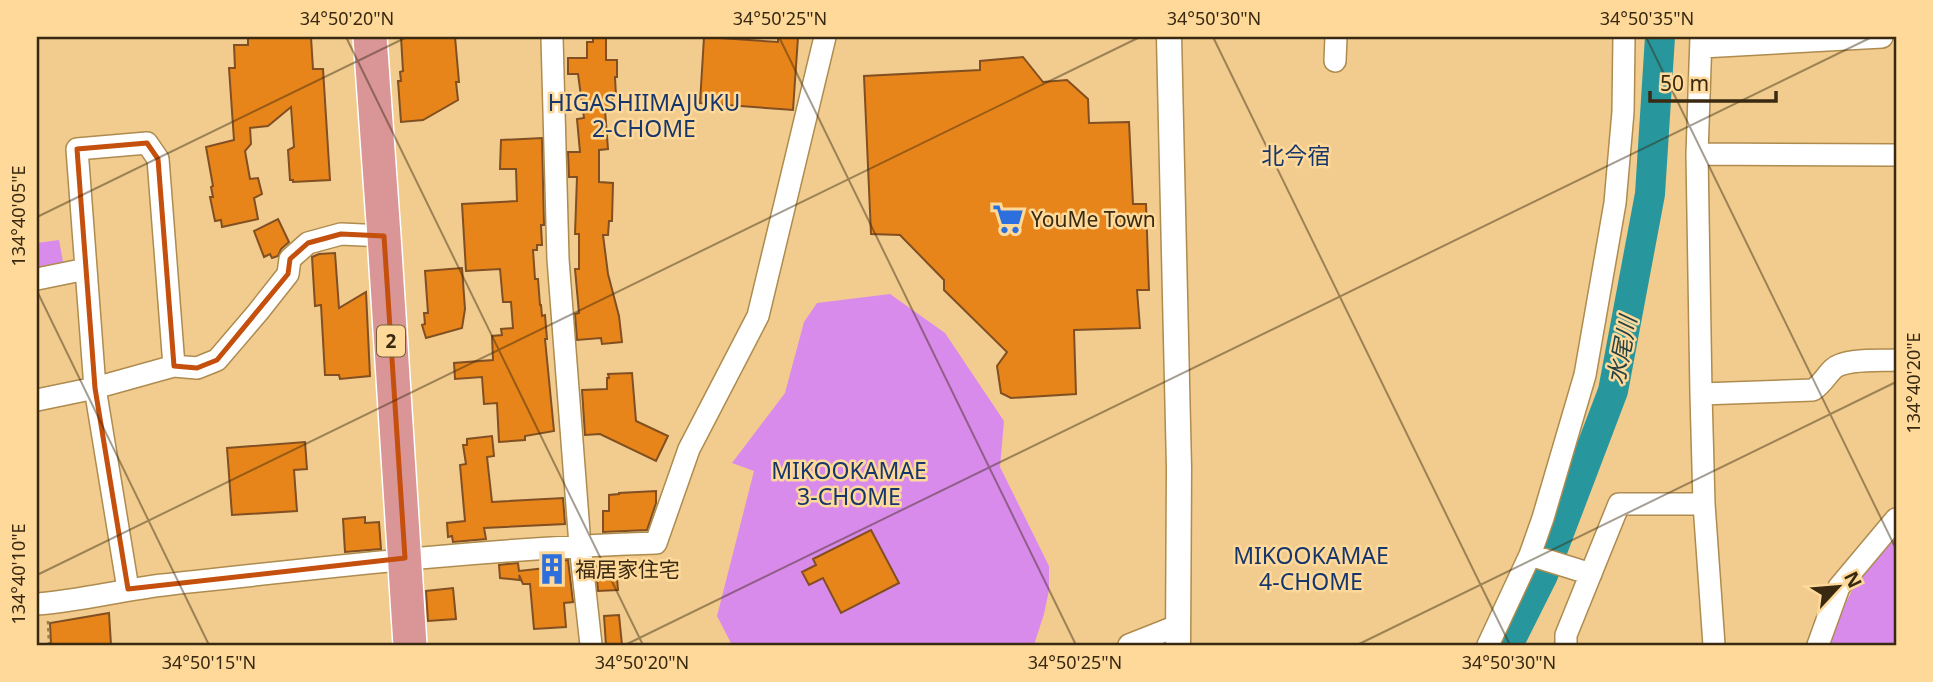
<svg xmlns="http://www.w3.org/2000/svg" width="1933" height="682" font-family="'Noto Sans','Noto Sans JP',sans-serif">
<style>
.green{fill:#d98beb}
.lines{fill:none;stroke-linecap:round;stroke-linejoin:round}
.river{stroke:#28979d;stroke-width:30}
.building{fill:#e7851a;stroke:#814f22;stroke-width:2}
.minor-casing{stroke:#ae8b4e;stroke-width:24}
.tertiary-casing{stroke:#ae8b4e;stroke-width:27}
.trunk-casing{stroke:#fff;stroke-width:36}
.path{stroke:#987d51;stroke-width:2.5;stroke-dasharray:3.5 3.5;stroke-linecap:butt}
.minor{stroke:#fff;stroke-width:21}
.tertiary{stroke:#fff;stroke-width:24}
.trunk{stroke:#da9696;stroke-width:33}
.marked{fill:none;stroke:#c54f0d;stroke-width:5;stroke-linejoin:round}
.ticks{fill:none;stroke:#382910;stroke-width:2;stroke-opacity:0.45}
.labels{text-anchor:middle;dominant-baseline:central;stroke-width:5;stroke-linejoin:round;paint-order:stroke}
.shield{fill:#fed99a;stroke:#735e39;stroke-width:2}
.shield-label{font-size:19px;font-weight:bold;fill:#382910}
.poi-label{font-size:21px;fill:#382910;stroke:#fed99a;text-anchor:start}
.neighbourhood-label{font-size:23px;fill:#17376c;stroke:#fed99a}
.water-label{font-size:23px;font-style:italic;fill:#224244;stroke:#fed99a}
.neatline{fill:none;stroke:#382910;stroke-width:2.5}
.ticks-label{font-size:18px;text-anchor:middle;fill:#382910}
</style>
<rect width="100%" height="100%" fill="#f1cc8e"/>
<path class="green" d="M59,240L64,267L37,272V243Z
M890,294L945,333L1004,421L1000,467L1049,566V590L1044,614L1034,645H732L717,616L754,471L732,463L785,393L804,322L817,303Z
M1896,532V645H1824L1856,583Z"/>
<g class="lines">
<path class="river" d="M1508,645L1543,575L1613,391L1650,194L1660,37"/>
</g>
<path class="building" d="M248,37H311L313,69H323L330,180L293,182V180H290L288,150L294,147L291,107L268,126L250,128L251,144L245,151L250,179L258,178L262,194L254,198L258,219L222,227L221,220L215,221L210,197H213L211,187L213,186L206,147L234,140L229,68H235L234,45H248Z
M401,37H455L459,82H456L458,100L423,120L401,122L398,81H401L400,72L403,71Z
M593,37H606V60H617V77H615L616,96L612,97L614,109L605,110L608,149L599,150V182L613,183L612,221H609L608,235H603L608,274L619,316L622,342L602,344L601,338L577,340L575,314L579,313L575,269H579V234H575L577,177H569L568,152H580L577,119L584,118L578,74H568V58H587V42H593Z
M704,37L778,42V37H798L793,110L700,103Z
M1023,57L1043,82L1067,80L1088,99L1089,123L1129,122L1133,204H1146L1149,290H1137L1140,328L1074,330L1076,394L1011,398L1001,393L997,366L1007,352L944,290V280L900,235L871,234L864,76L980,70V61Z
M542,138L544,225H541L542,245H537V250H533L535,279H538L540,305H541L542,316L545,315L547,339H545L554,431L525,436V440L499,442L497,403L484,404L482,377L455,379L454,363L493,360L492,336L502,335L501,329L513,328L511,302H503L500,269L466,271L462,204L517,201L516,169H500L501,140Z
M278,219L289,242L281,249L278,256L272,258L270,254L264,257L254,231Z
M335,253L339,308L366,292L370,376L340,379L339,375H325L321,305L315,306L312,257L319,254Z
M462,268L465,309L462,328L426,338L422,325L425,324L424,313H428L425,271Z
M632,373L636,421L668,436L656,461L600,434L585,435L582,390L607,389V378H609L608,374Z
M492,436L494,456L487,457L492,502L563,498L565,524L484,528L486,539L453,542L452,536L448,537L447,523L465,521L460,465L466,464L463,445H467V439Z
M305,442L307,469L294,470L297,511L232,515L227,448Z
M656,491V503L647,530L603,532V511H609V495L619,494V493Z
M365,517V523L379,522L381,549L345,552L343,519Z
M871,530L899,583L841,613L823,578L809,585L802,572L816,565L813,559Z
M568,560L573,602L564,603L566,627L534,629L530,584H523L519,575L520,580L500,578L499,565L518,563L519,571L546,568L545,562Z
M616,565L618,590L598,591L596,566Z
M453,588L456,619L428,621L426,591Z
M109,613L111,645H51L50,623Z
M619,615L622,645H606L604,616Z"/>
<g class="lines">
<defs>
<path id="minor" d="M552,37L558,259L580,545L591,645
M1701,37L1697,154L1701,394L1704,504L1714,645
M1702,47L1882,37
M1335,61L1336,37
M1697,154L1896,155
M37,279L86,269
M1701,394L1813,390C1823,383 1825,377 1833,369C1845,358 1880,361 1896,360
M37,400L95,388L174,366L197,368L217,360L258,312L288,274L290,259L308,243L341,234L384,236
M1530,555L1591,574
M128,589L95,388L77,149L147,143L158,159L174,366
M37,604C79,601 121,590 163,585C327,567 491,548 656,543L689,449L758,316L825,37
M1129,645L1177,626
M1488,645L1530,555L1543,518L1585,375L1615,203L1623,112L1624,37
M1566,645V635L1619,504H1704
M1818,645L1839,587L1896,519"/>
<path id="tertiary" d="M1169,37L1179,468L1178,645"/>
<path id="trunk" d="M370,37L384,236L410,645"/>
</defs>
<use href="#minor" class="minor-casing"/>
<use href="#tertiary" class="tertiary-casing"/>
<use href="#trunk" class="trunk-casing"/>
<path class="path" d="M48,621L49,645"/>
<use href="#minor" class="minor"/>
<use href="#tertiary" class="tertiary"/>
<use href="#trunk" class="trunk"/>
</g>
<path class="marked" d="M147,143L158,159L174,366L197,368L217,360L288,274L290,259L308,243L341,234L384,236L405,558L128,589L95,388L77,149Z"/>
<path class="ticks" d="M346,37L643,645M779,37L1076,645M1213,37L1510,645M1646,37L1896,549M37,217L407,37M37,291L209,645M37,575L1140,37M625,645L1872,37M1357,645L1896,382"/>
<defs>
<symbol id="supermarket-bare" viewBox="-9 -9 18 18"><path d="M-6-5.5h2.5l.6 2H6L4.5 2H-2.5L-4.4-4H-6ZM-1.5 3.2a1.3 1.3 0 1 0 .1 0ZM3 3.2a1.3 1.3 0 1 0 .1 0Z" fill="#2d6fdc" stroke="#fed99a" stroke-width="2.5" paint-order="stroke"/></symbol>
<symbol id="building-bare" viewBox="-9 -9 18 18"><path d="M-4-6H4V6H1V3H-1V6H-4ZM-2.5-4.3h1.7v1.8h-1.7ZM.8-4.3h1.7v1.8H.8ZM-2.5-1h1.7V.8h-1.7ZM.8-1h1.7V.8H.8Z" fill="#2d6fdc" stroke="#fed99a" stroke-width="2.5" paint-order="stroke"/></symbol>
</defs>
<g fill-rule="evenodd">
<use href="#supermarket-bare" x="986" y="197" width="44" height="44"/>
<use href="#building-bare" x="530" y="547" width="44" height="44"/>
</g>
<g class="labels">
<rect class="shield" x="377" y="325.5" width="28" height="31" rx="5"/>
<g class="shield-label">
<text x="391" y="341">2</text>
</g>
<g class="poi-label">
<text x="1031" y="219">YouMe Town</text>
<text x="575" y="569">福居家住宅</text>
</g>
<g class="neighbourhood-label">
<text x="644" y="102">HIGASHIIMAJUKU<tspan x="644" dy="26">2-CHOME</tspan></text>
<text x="1296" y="155">北今宿</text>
<text x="849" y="470">MIKOOKAMAE<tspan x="849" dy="26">3-CHOME</tspan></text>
<text x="1311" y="555">MIKOOKAMAE<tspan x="1311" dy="26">4-CHOME</tspan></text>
</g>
<g class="water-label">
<text transform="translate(1621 350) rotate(-79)">水尾川</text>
</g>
</g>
<rect width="1933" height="682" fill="none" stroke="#fed99a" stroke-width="77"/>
<g transform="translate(1838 587) rotate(64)" stroke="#fed99a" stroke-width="5" paint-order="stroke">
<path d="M0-5L12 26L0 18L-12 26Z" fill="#382910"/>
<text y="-10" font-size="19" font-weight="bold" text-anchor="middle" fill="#382910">N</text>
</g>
<path d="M1650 91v10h126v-10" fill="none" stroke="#382910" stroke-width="3.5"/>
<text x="1660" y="91" font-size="21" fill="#382910" stroke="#fed99a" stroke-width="5" paint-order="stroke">50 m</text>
<rect x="38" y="38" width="1857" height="606" class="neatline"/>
<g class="ticks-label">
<text x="347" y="25">34°50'20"N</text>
<text x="780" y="25">34°50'25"N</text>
<text x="1214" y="25">34°50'30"N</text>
<text x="1647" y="25">34°50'35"N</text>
<text transform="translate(19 216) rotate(-90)" y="6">134°40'05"E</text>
<text transform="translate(1914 383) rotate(-90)" y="6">134°40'20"E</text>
<text transform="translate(19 574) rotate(-90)" y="6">134°40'10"E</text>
<text x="209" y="669">34°50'15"N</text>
<text x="642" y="669">34°50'20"N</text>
<text x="1075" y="669">34°50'25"N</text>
<text x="1509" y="669">34°50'30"N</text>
</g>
</svg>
